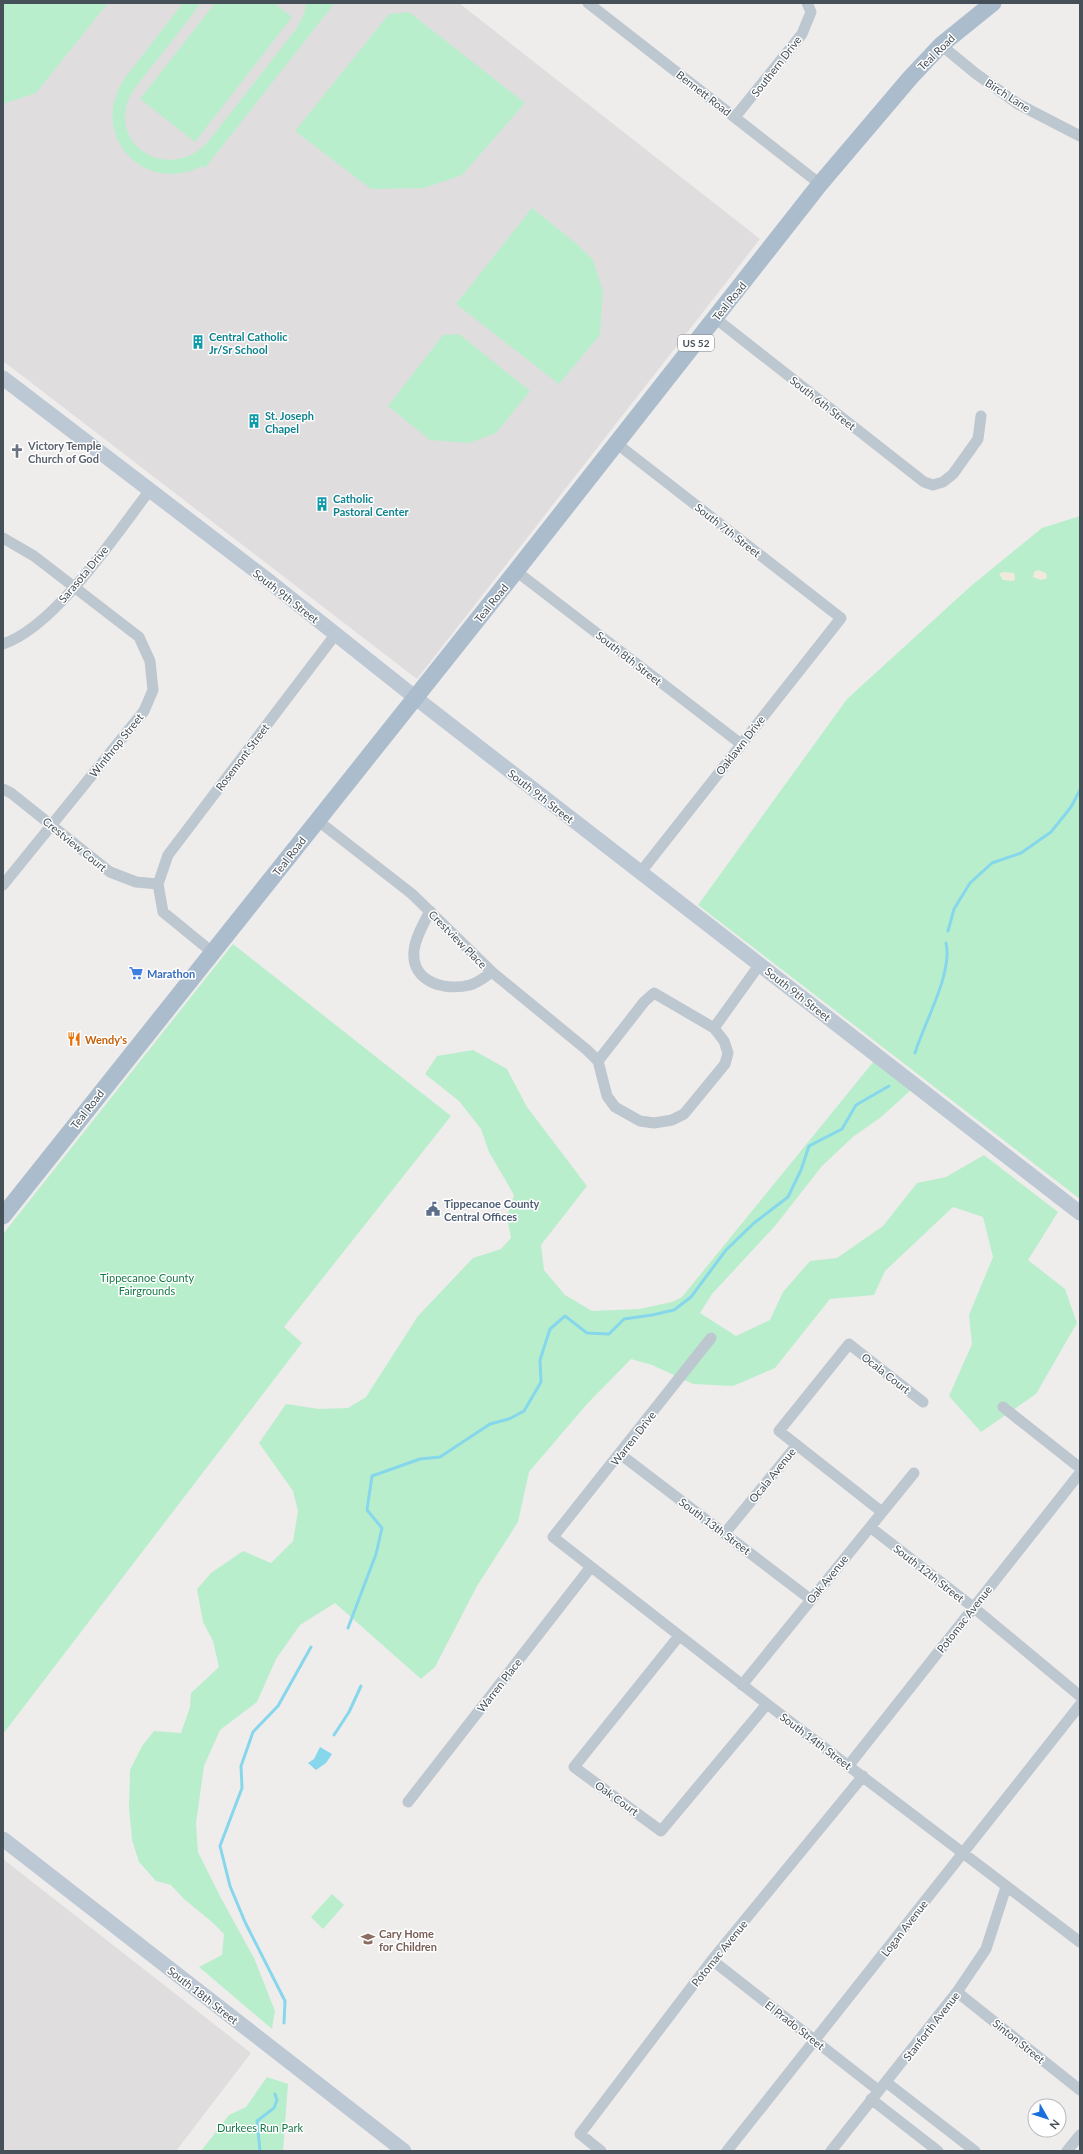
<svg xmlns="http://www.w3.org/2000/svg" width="1083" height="2154" font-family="Lato,sans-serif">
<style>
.education{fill:#e0ddde}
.green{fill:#b9eecd}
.sand{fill:#f1eadc}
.water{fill:#86d7eb}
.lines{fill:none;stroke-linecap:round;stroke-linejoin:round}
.stream{stroke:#86d7eb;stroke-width:3}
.street{stroke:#bdc7cf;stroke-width:11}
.secondary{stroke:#bcc8d4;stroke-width:15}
.primary{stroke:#abbccc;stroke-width:17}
.labels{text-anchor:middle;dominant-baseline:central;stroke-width:3;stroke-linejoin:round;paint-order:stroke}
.shield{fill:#fff;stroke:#7d848b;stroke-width:1}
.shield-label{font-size:10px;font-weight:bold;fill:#455059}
.street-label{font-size:11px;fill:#455059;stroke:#fff}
.culture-label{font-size:11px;font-weight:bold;fill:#0d838f;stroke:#fff;text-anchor:start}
.worship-label{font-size:11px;font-weight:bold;fill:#5b616d;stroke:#fff;text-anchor:start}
.shop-label{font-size:11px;font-weight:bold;fill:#366cbe;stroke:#fff;text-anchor:start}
.food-label{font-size:11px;font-weight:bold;fill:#c56008;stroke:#fff;text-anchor:start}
.service-label{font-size:11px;font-weight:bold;fill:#4e5e75;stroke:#fff;text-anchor:start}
.park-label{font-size:11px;fill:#167a47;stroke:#fff}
.education-label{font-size:11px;font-weight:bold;fill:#785e54;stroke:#fff;text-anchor:start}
</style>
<rect width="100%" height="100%" fill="#efecec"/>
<path class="education" d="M3,3H459L760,239L417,679L3,361Z
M3,1859L251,2053L176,2151H3Z"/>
<path class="green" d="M3,3H108L36,93L3,104Z
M183,3H201C185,24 169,45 152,66C144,77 133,88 128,101C111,149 171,181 207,143L297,28L304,14L306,3L334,4L205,168L202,166C143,196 88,135 124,79Z
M215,3H274L292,17L195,142L140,99Z
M409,12L525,103L462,175L424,188L371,189L295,131L389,14Z
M532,208L577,244L593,260L603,291L600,335L559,384L456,304Z
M459,334L530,391L496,433L469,443L430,440L388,406L443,335Z
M1080,516V1199L698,905L847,699L972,585L1042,528Z
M233,944L451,1116L284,1327L302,1343L3,1734V1234Z
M473,1050L507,1069L527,1107L587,1186L541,1245L544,1270L565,1295L592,1311L639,1309L672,1302L682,1297L874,1061L912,1089L880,1118L854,1136L822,1166L775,1226L712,1294L700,1313L736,1336L770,1320L783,1292L810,1261L837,1258L883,1226L917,1183L946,1177L984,1155L1058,1212L1028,1260L1065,1289L1077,1323L1036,1394L981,1432L949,1396L972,1344L969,1315L993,1257L983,1217L953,1207L885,1271L874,1295L830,1299L775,1368L733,1386L693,1384L652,1365L631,1359L587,1404L529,1472L518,1522L477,1586L435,1667L421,1679L335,1603L300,1625L276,1659L257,1702L220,1730L204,1766L196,1823L198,1852L221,1898L254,1958L275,2011L272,2029L199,1967L222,1955L224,1934L212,1922L184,1899L171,1885L156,1881L139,1862L132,1840L129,1808L130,1770L142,1746L154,1731L181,1733L190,1707L191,1693L219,1667L213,1641L203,1622L197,1589L211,1573L243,1551L271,1563L293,1541L298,1511L293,1491L259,1443L286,1404L319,1409L348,1408L366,1397L418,1316L473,1258L501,1249L511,1238L507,1217L514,1195L489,1152L481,1129L459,1101L425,1074L437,1056Z
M332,1894L344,1905L323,1929L311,1917Z
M267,2077L288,2084L283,2151H201L229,2115L246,2107Z"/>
<path class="sand" d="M1038,570L1046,573L1047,576L1046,579L1041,580L1033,577L1034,572Z
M1003,572L1014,573L1015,580L1012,581L1003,580L999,574Z"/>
<path class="water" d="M320,1747L332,1754L326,1763L316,1770L308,1763L314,1759Z"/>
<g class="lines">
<path class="stream" d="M948,931L954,909L970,883L992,863L1021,853L1051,832L1071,807L1080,790
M915,1053C924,1023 953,973 946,943
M348,1628L376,1554L382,1528L367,1510L372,1476L420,1459L440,1457L490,1424L509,1419L524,1411L541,1382L540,1360L550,1329L565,1316L587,1333L609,1334L624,1319L652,1315L674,1310L691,1297L726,1250L754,1223L788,1197L801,1170L809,1146L842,1129L856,1105L889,1086
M334,1735L349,1712L361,1686
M284,2023L285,2001L245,1922L230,1886L220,1846L242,1788L241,1766L253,1732L278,1706L311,1647
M260,2151L257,2121L274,2108L277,2100L275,2094"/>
<path class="street" d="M588,3L820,184
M941,45L975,73L1018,104L1080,136
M735,117L802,34L811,12L807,3
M715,318L924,482L933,485L943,482L953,474L978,439L981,416
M616,443L841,618L640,873
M3,538L34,556L139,637L150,661L153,690L144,711L3,885
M516,571L741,744
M3,644C55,627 116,534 150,490
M3,789L11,793L110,872L136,882L158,884L163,912L212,952
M317,820L412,894L492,972L587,1050L598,1061L607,1096L615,1107L640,1121L654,1123L672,1120L684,1114L725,1064L728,1053L724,1041L714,1028L760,964
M158,884L168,855L335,635
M430,911C424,923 415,938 414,951C411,983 446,991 470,985C478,983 485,977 492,972
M598,1061L644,1002L654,993L714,1028
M711,1338L553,1537L767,1704L1080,1942
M1003,1407L1080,1468
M620,1454L810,1599
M882,1512L779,1431L849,1344L923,1402
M870,1527L973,1607L1080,1696
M725,1533L797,1445
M679,1636L574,1767L661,1831L767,1704
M742,1685L914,1473
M849,1765L1080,1473
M408,1802L590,1568
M712,1960L878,2090
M957,1992L1080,2090
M886,2082L975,2151
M871,2099L938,2151
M601,2151L580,2134L712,1960L863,1776
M727,2151L1080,1705
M831,2151L957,1992L986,1949L1006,1887
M1067,2151L1080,2135"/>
<path class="secondary" d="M3,378L265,578L426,706L1080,1213
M3,1839L404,2151"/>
<path class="primary" d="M3,1216L516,571L820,184L910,78L941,45L993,3"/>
</g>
<defs>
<symbol id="building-bare" viewBox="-9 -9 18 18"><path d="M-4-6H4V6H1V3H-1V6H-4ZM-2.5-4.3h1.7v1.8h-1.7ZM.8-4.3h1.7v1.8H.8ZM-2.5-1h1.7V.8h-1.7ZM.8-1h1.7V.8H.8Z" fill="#0f9aa8" stroke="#fff" stroke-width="2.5" paint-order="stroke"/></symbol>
<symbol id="church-bare" viewBox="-9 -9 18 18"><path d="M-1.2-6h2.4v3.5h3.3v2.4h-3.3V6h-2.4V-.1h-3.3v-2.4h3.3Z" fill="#6b7280" stroke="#fff" stroke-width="2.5" paint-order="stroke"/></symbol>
<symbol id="supermarket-bare" viewBox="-9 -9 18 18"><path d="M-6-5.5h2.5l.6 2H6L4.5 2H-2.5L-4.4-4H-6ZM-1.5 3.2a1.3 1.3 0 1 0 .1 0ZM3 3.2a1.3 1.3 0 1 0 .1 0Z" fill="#3f7fe0" stroke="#fff" stroke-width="2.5" paint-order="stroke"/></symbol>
<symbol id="restaurant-bare" viewBox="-9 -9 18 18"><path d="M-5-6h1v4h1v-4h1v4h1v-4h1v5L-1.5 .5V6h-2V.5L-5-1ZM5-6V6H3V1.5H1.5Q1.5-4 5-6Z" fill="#e8710a" stroke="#fff" stroke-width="2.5" paint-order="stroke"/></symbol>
<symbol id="civic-bare" viewBox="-9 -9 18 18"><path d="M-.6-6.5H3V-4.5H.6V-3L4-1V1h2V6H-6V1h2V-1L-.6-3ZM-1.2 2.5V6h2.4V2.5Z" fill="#5c6f8a" stroke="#fff" stroke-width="2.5" paint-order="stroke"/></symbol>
<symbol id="school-bare" viewBox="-9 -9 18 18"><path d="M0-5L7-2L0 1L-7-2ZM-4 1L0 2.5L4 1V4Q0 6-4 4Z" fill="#8d6e63" stroke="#fff" stroke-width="2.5" paint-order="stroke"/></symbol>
</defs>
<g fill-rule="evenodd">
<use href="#building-bare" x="188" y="332" width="20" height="20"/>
<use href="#building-bare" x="244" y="411" width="20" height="20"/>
<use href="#church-bare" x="7" y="441" width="20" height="20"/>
<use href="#building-bare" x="312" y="494" width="20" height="20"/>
<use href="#supermarket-bare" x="126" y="963" width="20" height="20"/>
<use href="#restaurant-bare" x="64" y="1029" width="20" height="20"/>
<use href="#civic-bare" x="423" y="1199" width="20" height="20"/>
<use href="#school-bare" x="358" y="1929" width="20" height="20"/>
</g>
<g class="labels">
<rect class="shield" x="678" y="335" width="36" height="16" rx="3"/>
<g class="shield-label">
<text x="696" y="343">US 52</text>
</g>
<g class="street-label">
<text transform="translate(936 52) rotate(-44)">Teal Road</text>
<text transform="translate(776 66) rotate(-52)">Southern Drive</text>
<text transform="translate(704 93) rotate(38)">Bennett Road</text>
<text transform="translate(1008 95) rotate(33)">Birch Lane</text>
<text transform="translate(729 301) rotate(-51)">Teal Road</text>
<text transform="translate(823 403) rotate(38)">South 6th Street</text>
<text transform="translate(728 530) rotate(38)">South 7th Street</text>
<text transform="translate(83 574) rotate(-50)">Sarasota Drive</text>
<text transform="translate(286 596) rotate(38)">South 9th Street</text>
<text transform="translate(491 603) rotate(-51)">Teal Road</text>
<text transform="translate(629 658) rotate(38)">South 8th Street</text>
<text transform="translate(116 745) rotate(-51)">Winthrop Street</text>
<text transform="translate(740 745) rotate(-52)">Oaklawn Drive</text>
<text transform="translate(242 757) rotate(-53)">Rosemont Street</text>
<text transform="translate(541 796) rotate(38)">South 9th Street</text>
<text transform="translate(75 844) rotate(39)">Crestview Court</text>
<text transform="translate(289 856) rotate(-52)">Teal Road</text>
<text transform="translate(458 939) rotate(45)">Crestview Place</text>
<text transform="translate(798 994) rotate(38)">South 9th Street</text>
<text transform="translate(87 1109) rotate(-52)">Teal Road</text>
<text transform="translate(886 1373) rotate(38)">Ocala Court</text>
<text transform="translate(633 1438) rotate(-52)">Warren Drive</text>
<text transform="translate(772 1475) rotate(-51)">Ocala Avenue</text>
<text transform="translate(715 1526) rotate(37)">South 13th Street</text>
<text transform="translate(929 1573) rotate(38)">South 12th Street</text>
<text transform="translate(827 1579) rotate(-51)">Oak Avenue</text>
<text transform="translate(964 1619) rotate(-52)">Potomac Avenue</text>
<text transform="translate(499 1685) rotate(-52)">Warren Place</text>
<text transform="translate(816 1741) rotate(37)">South 14th Street</text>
<text transform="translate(617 1798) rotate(36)">Oak Court</text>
<text transform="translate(904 1928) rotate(-52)">Logan Avenue</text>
<text transform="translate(719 1953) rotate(-51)">Potomac Avenue</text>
<text transform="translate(203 1995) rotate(38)">South 18th Street</text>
<text transform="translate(795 2025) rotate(38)">El Prado Street</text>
<text transform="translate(931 2026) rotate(-52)">Stanforth Avenue</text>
<text transform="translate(1019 2041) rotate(39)">Sinton Street</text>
</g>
<g class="culture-label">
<text x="209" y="336">Central Catholic<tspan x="209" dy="13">Jr/Sr School</tspan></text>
<text x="265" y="415">St. Joseph<tspan x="265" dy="13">Chapel</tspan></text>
<text x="333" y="498">Catholic<tspan x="333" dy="13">Pastoral Center</tspan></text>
</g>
<g class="worship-label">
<text x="28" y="445">Victory Temple<tspan x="28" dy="13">Church of God</tspan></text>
</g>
<g class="shop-label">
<text x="147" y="973">Marathon</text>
</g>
<g class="food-label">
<text x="85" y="1039">Wendy's</text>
</g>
<g class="service-label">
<text x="444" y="1203">Tippecanoe County<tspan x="444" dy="13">Central Offices</tspan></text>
</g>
<g class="park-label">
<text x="147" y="1277">Tippecanoe County<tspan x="147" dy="13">Fairgrounds</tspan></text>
<text x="260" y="2127">Durkees Run Park</text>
</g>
<g class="education-label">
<text x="379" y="1933">Cary Home<tspan x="379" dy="13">for Children</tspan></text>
</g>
</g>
<rect width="1083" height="2154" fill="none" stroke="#455059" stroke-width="8"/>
<g transform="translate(1047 2118) rotate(129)"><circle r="19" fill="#ffffff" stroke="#b5b9bd"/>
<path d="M0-3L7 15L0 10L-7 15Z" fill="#1870dc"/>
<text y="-6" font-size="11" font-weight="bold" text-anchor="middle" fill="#455059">N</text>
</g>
</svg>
